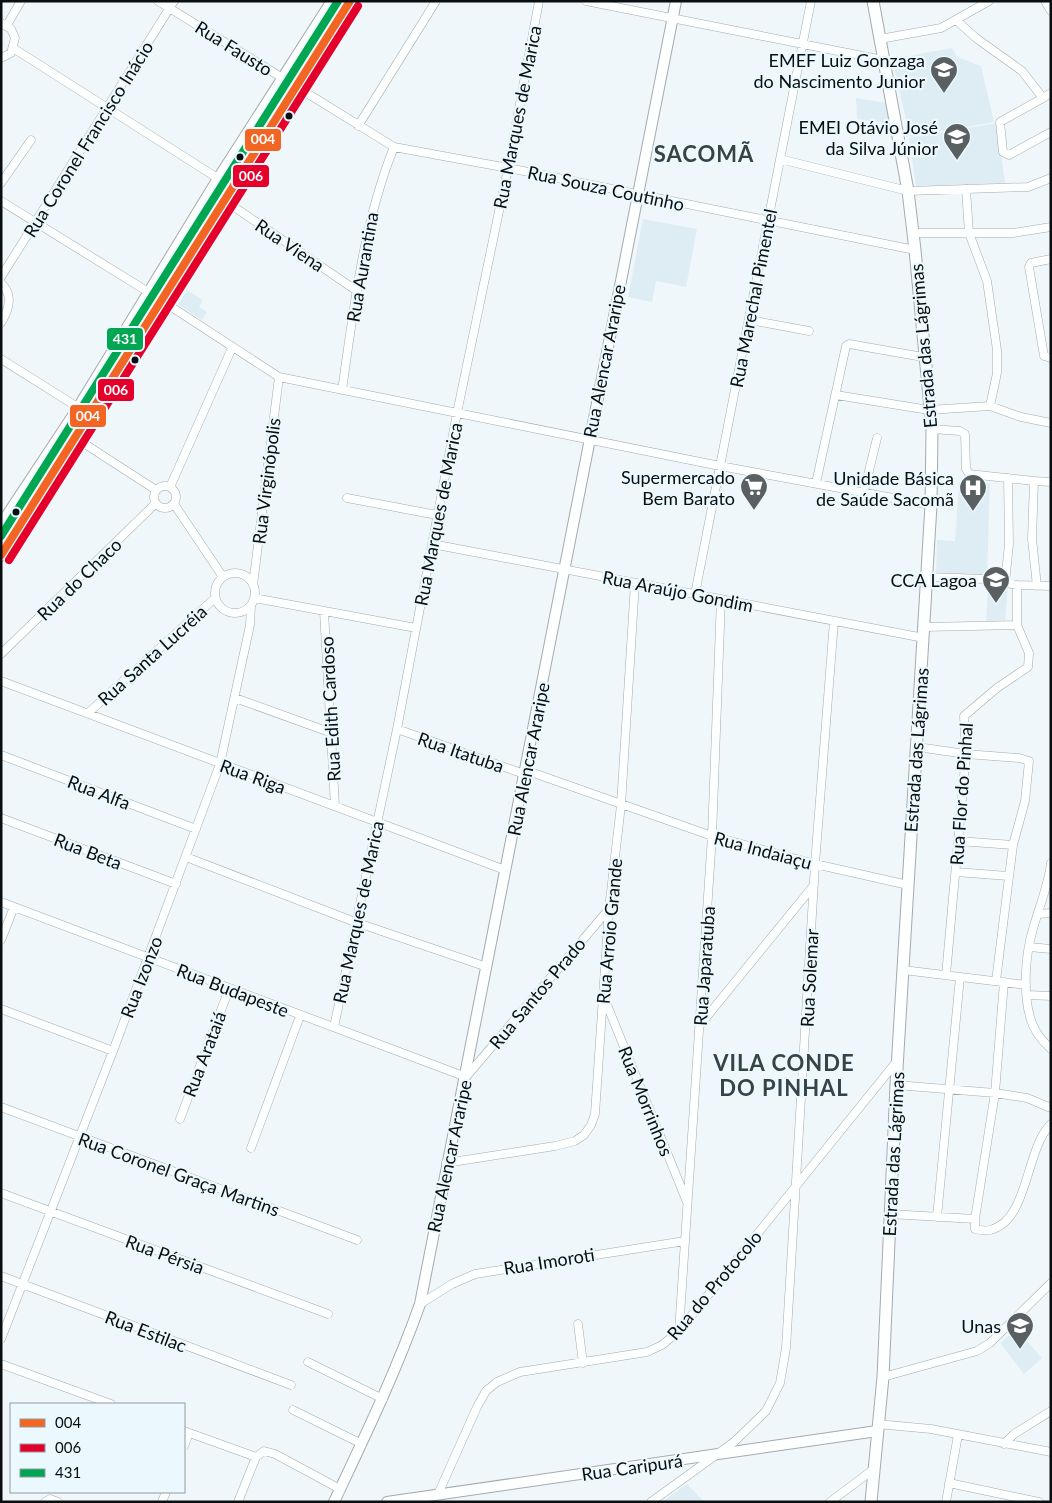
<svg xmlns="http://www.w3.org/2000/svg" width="1052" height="1503" font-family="Lato,sans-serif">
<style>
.built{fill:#deedf3}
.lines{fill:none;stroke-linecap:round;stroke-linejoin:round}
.minor-casing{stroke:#a5aaac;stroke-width:9}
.tertiary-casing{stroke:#a5aaac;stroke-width:12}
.secondary-casing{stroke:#a5aaac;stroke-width:13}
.trunk-casing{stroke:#a5aaac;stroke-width:14}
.minor{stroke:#fdfefe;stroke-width:8}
.tertiary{stroke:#fdfefe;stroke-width:10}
.secondary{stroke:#fdfefe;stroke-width:11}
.trunk{stroke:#fdfefe;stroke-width:12}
.bus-1-casing{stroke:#ebf9ff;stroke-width:11}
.bus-2-casing{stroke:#ebf9ff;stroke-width:11}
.bus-3-casing{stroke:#ebf9ff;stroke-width:11}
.bus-1{stroke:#f26522;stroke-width:8}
.bus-2{stroke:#e4002b;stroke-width:8}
.bus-3{stroke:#00a651;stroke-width:8}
.bus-dot{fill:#090e10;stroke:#ebf9ff;stroke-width:2}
.labels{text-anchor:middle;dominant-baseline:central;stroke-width:4.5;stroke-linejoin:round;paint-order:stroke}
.street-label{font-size:18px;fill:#090e10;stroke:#ebf9ff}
.poi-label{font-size:18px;fill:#090e10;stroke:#ebf9ff;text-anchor:end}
.district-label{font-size:22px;font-weight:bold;letter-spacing:1px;fill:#384347;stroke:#ebf9ff}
.line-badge{stroke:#ebf9ff;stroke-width:2}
.badge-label{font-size:14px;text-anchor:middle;font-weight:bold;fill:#fff}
</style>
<rect width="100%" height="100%" fill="#f0f7fa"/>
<path class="built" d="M952,48L957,57L981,66L994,122L910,137L892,59Z
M856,98L887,103L892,124L857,119Z
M997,123L1005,183L916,186L909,138Z
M643,219L697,229L686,287L656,281L652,302L628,297Z
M187,290L203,300L199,307L207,312L202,320L178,305Z
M959,482L990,483L987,576L936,575L937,540L955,541Z
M988,583L1008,587L1005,620L986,622Z
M1017,1329L1042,1358L1024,1374L1000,1343Z
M687,1484L704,1502H662Z"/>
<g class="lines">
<defs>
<path id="minor" d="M158,1L394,147L508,168L915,250
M586,1L883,60
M1045,1L1051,11
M956,20L976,38L1022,71L1043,98L1051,93
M1,23L11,29L15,38L11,53L1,58
M7,25L21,1
M880,39L941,28L989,1
M13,48L219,179
M1043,98L1000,122L1003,152L1009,155L1051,132
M358,126L436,1
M780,159L908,191L1028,187L1051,178
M1,183L31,140
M966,189L969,233L987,281L997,350V373L990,406
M224,200L357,291
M1,201L150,293L279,377L720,466L931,505
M912,233H1013L1051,227
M1051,259L1031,263L1029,267L1044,356L1051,358
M1,277L174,1
M1,283C14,295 9,310 1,323
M750,320L809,331
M1,359L79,408
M342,390C354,308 363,224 394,147
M836,395L929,410L990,406L1021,417L1051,423
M932,429L960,431L965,434L966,469L969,474L1034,481L1032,539L1037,586
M74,437L156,490
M1034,481L1051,482
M816,483L846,346L849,344L923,357
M154 497a11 11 0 1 1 22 0a11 11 0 1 1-22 0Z
M170,487L232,348
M864,491L877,438
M347,498L437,515
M174,504L223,577
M432,544L924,638
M215 593a20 20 0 1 1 40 0a20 20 0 1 1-40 0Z
M927,577L985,579L1017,585L1051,586
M1005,583L1009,544L1008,478
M253,585L279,377
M695,594L811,1
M254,598L416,628
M324,611L335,806
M925,627L1017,625
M1,654L156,503
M1,681L505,870
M235,698L332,733
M88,713L215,598
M397,729L524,774
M917,747L966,754L1019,758L1029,761L1025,801L1013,845L996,981
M1,755L196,829
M525,770L712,836L815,864L908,885
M1,818L176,884
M958,841L1013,845
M186,857L355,922L487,967
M1051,863C1048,887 1039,907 1033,929C1025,955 1023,992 1030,1017C1033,1029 1042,1041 1051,1049
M956,872L1008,876
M1,902L466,1077L609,909
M1039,914L1051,913
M1,940L14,907
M1029,947L1051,949
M903,970L1026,985
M946,975L966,754L964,716L997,688L1028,667L1029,653L1017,625V585
M1028,995L1051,996
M605,1000L687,1202
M1,1009L113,1051
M700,1025L814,885
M334,1027L397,729L457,413L508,168L539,1
M896,1085L995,1093L1027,1098L1051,1108
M1,1107L357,1240
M180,1119L229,989
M251,1148L300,1016
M446,1163L555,1146L575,1141L584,1135L591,1125L595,1114L609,909L621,805L635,583
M1,1193L328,1314
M890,1214L975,1219V1229C979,1230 986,1231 990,1230C1029,1221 1025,1149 1051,1124
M937,1217L960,977
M975,1219L995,1093L1004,982
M1,1276L291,1385
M420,1304L452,1284L475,1274L685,1241
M578,1324L583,1363
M679,1331L712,836L721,599
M1,1339L113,1051L220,764L250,625L251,605
M308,1362L383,1399
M1,1364L111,1404
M883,1377L977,1351L990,1343L1051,1283
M293,1410L362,1444
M877,1424L931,1429L1051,1452
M184,1431L256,1457
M1004,1444L1014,1434L1051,1411
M184,1446L189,1433
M949,1483L1039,1502
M438,1494L477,1407L486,1391L497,1382L520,1372L647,1352L662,1345L679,1331L897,1061
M45,1502L50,1499L58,1502
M162,1502L166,1492
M238,1502L256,1457L264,1451L275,1454L340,1489
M651,1502L734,1442L766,1411L780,1383L786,1348L815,864L834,621
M830,1502L874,1469
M946,1502L958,1435"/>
<path id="tertiary" d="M334,1502C365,1436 396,1372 420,1304L676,1
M387,1502L877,1431"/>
<path id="secondary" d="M871,1502L883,1377L896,1085L931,505L932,429L915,250L908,191L873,1"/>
<path id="trunk" d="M1,526L79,408L219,179L333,1
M1,555L350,1"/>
</defs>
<use href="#minor" class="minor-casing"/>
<use href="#tertiary" class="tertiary-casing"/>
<use href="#secondary" class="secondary-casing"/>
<use href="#trunk" class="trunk-casing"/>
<use href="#minor" class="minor"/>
<use href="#tertiary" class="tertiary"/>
<use href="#secondary" class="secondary"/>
<use href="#trunk" class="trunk"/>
<defs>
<path id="bus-1" d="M1,555L350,1"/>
<path id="bus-2" d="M9,560L358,6"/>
<path id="bus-3" d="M1,536L338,1"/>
</defs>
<use href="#bus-1" class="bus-1-casing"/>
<use href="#bus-2" class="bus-2-casing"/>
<use href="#bus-3" class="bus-3-casing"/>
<use href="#bus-1" class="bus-1"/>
<use href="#bus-2" class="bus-2"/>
<use href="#bus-3" class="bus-3"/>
</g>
<defs>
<symbol id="school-pin" viewBox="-11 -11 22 30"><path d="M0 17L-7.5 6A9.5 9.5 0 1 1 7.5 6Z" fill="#5a6062" stroke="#ebf9ff"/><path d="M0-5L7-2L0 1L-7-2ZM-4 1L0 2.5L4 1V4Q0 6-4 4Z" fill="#fff"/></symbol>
<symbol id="supermarket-pin" viewBox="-11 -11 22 30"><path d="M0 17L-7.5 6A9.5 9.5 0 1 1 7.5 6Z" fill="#5a6062" stroke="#ebf9ff"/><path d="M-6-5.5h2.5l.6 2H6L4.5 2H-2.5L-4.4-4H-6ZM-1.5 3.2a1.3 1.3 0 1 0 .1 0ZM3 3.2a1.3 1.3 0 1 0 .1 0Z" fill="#fff"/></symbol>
<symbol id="hospital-pin" viewBox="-11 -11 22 30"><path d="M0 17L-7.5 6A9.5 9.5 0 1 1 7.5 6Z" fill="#5a6062" stroke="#ebf9ff"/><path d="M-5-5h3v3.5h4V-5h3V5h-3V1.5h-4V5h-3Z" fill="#fff"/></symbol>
</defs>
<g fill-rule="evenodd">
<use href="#school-pin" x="928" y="54" width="32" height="43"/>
<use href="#school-pin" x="941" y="121" width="32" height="43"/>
<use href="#supermarket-pin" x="738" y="471" width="32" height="43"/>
<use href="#hospital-pin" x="957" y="472" width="32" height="43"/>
<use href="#school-pin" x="980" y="564" width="32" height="43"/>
<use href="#school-pin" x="1004" y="1310" width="32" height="43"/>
</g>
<g class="bus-dot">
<circle cx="289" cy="116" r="4.5"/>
<circle cx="240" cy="157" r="4.5"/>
<circle cx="135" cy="360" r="4.5"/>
<circle cx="16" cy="512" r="4.5"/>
</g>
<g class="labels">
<g class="street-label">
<text transform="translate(234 48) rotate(32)">Rua Fausto</text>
<text transform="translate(517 117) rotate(-79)">Rua Marques de Marica</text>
<text transform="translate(88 139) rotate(-58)">Rua Coronel Francisco Inácio</text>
<text transform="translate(606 188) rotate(12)">Rua Souza Coutinho</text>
<text transform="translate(290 245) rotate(34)">Rua Viena</text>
<text transform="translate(362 267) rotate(-80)">Rua Aurantina</text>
<text transform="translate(753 298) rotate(-79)">Rua Marechal Pimentel</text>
<text transform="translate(923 346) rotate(-95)">Estrada das Lágrimas</text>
<text transform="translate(604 361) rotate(-79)">Rua Alencar Araripe</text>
<text transform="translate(266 481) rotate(-83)">Rua Virginópolis</text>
<text transform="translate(438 514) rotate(-79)">Rua Marques de Marica</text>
<text transform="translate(79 579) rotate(-44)">Rua do Chaco</text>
<text transform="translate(678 591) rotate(11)">Rua Araújo Gondim</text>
<text transform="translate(152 655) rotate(-42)">Rua Santa Lucréia</text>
<text transform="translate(330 709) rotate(-93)">Rua Edith Cardoso</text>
<text transform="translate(916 750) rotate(-86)">Estrada das Lágrimas</text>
<text transform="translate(461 752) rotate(19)">Rua Itatuba</text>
<text transform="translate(528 759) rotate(-79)">Rua Alencar Araripe</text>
<text transform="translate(253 776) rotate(20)">Rua Riga</text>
<text transform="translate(99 792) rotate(21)">Rua Alfa</text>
<text transform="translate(961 794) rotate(-86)">Rua Flor do Pinhal</text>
<text transform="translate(763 850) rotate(15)">Rua Indaiaçu</text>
<text transform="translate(88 851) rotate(21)">Rua Beta</text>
<text transform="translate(358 912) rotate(-78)">Rua Marques de Marica</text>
<text transform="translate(609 931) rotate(-85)">Rua Arroio Grande</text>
<text transform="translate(704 966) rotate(-86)">Rua Japaratuba</text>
<text transform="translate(141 977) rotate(-69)">Rua Izonzo</text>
<text transform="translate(809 978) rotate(-87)">Rua Solemar</text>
<text transform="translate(233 990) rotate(21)">Rua Budapeste</text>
<text transform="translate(537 993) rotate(-50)">Rua Santos Prado</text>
<text transform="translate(204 1054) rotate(-69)">Rua Arataiá</text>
<text transform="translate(646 1101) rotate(68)">Rua Morrinhos</text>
<text transform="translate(893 1154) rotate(-87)">Estrada das Lágrimas</text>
<text transform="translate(449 1156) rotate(-78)">Rua Alencar Araripe</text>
<text transform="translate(179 1174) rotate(20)">Rua Coronel Graça Martins</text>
<text transform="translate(165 1254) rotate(20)">Rua Pérsia</text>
<text transform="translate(549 1261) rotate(-9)">Rua Imoroti</text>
<text transform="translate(714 1285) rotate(-50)">Rua do Protocolo</text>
<text transform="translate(146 1331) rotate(21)">Rua Estilac</text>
<text transform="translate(632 1467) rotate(-8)">Rua Caripurá</text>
</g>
<g class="poi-label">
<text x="925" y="60">EMEF Luiz Gonzaga<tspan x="925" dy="21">do Nascimento Junior</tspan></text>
<text x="938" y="127">EMEI Otávio José<tspan x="938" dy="21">da Silva Júnior</tspan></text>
<text x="735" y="477">Supermercado<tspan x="735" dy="21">Bem Barato</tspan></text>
<text x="954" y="478">Unidade Básica<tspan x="954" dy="21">de Saúde Sacomã</tspan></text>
<text x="977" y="580">CCA Lagoa</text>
<text x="1001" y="1326">Unas</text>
</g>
<g class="district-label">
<text x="704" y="153">SACOMÃ</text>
<text x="784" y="1062">VILA CONDE<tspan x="784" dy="25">DO PINHAL</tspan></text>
</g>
</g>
<g class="line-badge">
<rect x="244" y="128" width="38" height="24" rx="5" fill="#f26522"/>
<rect x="232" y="164" width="38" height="24" rx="5" fill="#e4002b"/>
<rect x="106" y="327" width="38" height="24" rx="5" fill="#00a651"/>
<rect x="97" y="378" width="38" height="24" rx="5" fill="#e4002b"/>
<rect x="69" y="404" width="38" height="24" rx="5" fill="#f26522"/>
</g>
<g class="badge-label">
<text x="263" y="144">004</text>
<text x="251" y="181">006</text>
<text x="125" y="344">431</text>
<text x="116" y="395">006</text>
<text x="88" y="421">004</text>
</g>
<rect width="1052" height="1503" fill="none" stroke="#090e10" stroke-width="5"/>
<rect x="10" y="1403" width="175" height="90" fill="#ebf9ff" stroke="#919b9f"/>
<rect x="20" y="1419" width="25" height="8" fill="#f26522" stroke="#919b9f"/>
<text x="55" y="1428" font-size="15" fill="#090e10">004</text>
<rect x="20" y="1444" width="25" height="8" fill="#e4002b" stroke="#919b9f"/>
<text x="55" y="1453" font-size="15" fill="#090e10">006</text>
<rect x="20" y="1469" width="25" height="8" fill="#00a651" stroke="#919b9f"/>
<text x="55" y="1478" font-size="15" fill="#090e10">431</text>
</svg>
